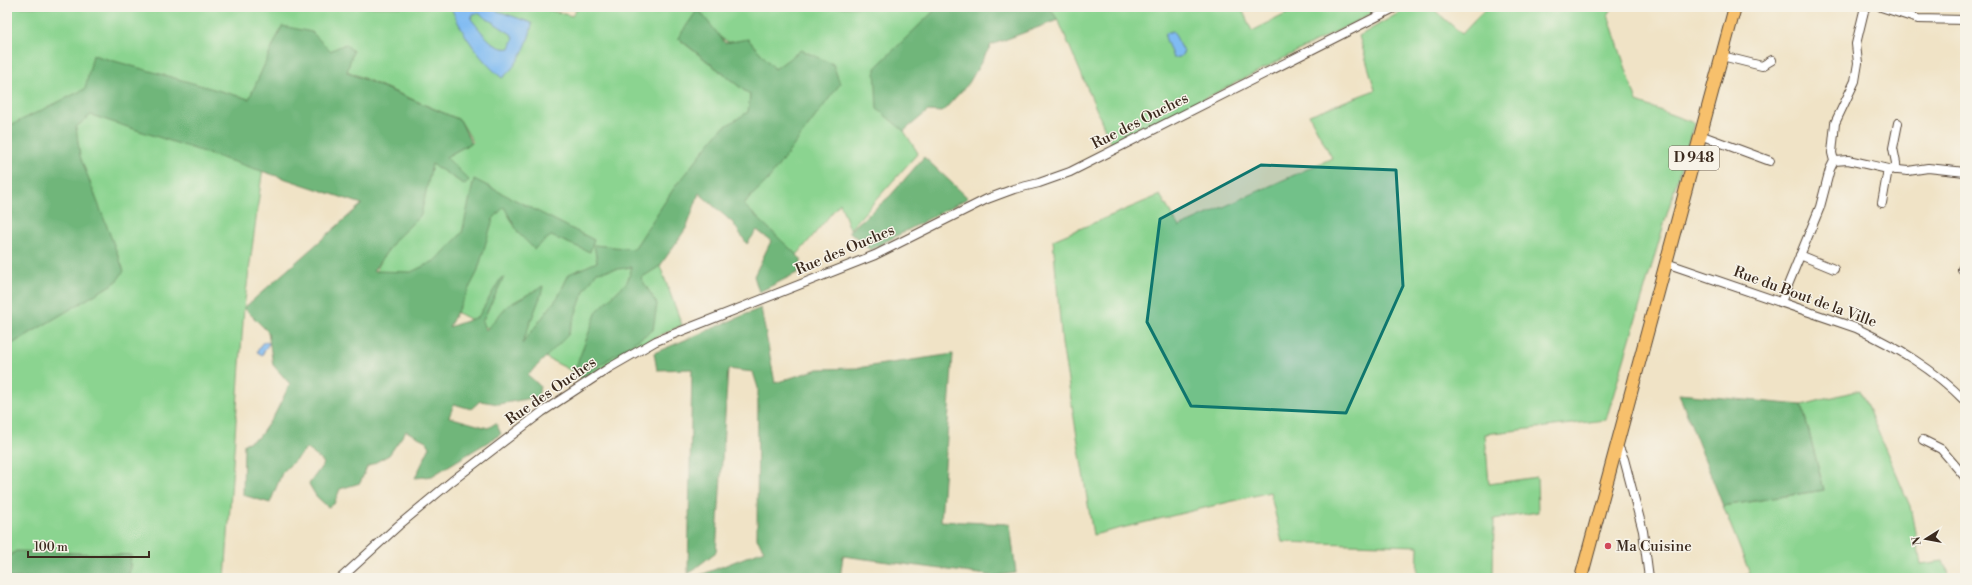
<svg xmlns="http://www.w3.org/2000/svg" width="1972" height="585" font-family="'Libre Bodoni',serif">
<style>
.green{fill:#8bd490;stroke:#637f57}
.forest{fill:#70b67a;stroke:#56704c}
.water{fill:#80bbf2;stroke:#5e7288;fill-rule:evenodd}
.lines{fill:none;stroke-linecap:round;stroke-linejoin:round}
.minor-casing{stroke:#564637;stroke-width:10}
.primary-casing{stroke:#564637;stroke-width:14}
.minor{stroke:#fff;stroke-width:8}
.primary{stroke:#f7c06c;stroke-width:12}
.marked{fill:#0f766e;fill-opacity:0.2;stroke:#0f766e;stroke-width:3;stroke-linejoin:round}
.poi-dot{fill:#d1495b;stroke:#f7f3e8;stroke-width:1.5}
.labels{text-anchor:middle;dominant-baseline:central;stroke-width:3;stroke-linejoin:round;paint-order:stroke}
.shield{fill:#f7f3e8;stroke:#73665b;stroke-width:1}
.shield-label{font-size:14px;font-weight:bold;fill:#3b2a1e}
.street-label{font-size:15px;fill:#3b2a1e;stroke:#f7f3e8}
.poi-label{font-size:15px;fill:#3b2a1e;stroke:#f7f3e8;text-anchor:start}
</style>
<rect width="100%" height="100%" fill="#f7f3e8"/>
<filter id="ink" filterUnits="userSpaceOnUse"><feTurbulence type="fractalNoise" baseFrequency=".025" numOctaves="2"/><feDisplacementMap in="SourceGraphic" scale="8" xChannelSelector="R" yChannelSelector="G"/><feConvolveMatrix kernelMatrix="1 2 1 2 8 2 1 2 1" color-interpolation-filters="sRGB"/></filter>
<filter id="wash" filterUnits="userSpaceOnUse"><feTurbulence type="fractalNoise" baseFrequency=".012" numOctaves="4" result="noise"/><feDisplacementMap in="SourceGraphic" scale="16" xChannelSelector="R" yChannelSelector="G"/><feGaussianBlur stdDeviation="0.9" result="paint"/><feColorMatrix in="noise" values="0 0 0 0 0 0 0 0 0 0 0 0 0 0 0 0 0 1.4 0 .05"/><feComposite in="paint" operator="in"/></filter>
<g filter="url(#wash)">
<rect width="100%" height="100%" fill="#f0e3c6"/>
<path class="green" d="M7,7H537L572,16L578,7H943L880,107L904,131L918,153L850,229L840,203L797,255L742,208L839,81L775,69L695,23L680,40L750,95V111L636,246L660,266L682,325L650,340L582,380L574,372L376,271L432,164L473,142L460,120L347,71L282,26L244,308L225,578H7Z
M1048,7H1241L1252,31L1300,7H1384L1112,146L1060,24Z
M1409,7H1431L1462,34L1487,7H1613L1608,15L1637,102L1694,123L1606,420L1485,434L1489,484L1537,477L1538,512L1494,519L1493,578H1417L1418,546L1282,542L1270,492L1093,535L1062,344L1053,240L1160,195L1179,227L1332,158L1309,115L1375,90L1359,36Z
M1860,390L1910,506L1921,564L1943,561L1950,578H1734L1750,574L1723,506L1824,490L1802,405Z"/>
<path class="forest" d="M938,7H1049L1058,20L991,45L969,83L942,112L928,111L904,131L877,109L875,68Z
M698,9L725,43L748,39L775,69L801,50L833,64L840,84L767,181L743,204L801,259V271L759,292L754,276L771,241L757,230L747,244L733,223L699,193L687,227L660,266L641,278L657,304L653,330L580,378L574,372L597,311L627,282L632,267L597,272L584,291L568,335L528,375L540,386L538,397L499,404L480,401L471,409L454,404L449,417L488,428L496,423L501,434L432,476L415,478L430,447L426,441L406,431L389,455L367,467L360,483L340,489L334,504L328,507L316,496L309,484L324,463L307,448L282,473L270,503L243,495L244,444L259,437L275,414L290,384L273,365L268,332L244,308L362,204L91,115L76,127L80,156L124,271L116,282L7,347V127L85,89L93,55L249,99L282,26L312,32L330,51L345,44L353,51L347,72L460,120L471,143L446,157L469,180L465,185L432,164L421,215L397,238L373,271L411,272L436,260L462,233L474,179L594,240L590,252L551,236L534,249L519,234L504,207L493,219L477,273L449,327L478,317L501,278L504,277L482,322L486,330L507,306L543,286L541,295L522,344L558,297L569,274L597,262L594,245L634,249L676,185L721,129L748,112L750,95L678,38Z
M924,157L968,198L870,250L849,231L890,196Z
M761,308L775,383L818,369L857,368L953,354L941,521L1010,524L1016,573L994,576L843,556L840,578H693L764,550L757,539L758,388L753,372L728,369L716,552L688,574L692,369L657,370L654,353Z
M1679,394L1802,405L1824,490L1723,506Z
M16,551L131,555L129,578H7V558Z"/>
<path class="water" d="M454,7H486L532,23C530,42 517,67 502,78C481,61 463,35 452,10ZM478,13L511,34L514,38L510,48C494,52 480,29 471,19L473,14Z
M1173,31L1184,52L1180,57L1173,58L1165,37L1166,33Z
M266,342L269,343L262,355L257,352L262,343Z"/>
</g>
<g filter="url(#ink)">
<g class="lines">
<defs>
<path id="minor" d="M1881,7L1918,19L1965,20
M1722,56L1762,66L1772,60
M1700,135L1770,161
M1834,161L1848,160L1888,169L1908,171L1928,168L1965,172
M1895,170L1896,163L1893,148L1898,123
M1882,203L1888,169
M1800,255L1834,269
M1666,263L1856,328C1896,347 1934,369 1965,401
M1962,269H1965
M1781,302L1820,207L1830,169L1834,161L1832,153L1835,123L1855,81L1858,63L1856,44L1864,11L1867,7
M1923,440L1941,449L1965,477
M1616,447L1620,450L1624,459L1643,531L1649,578
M341,578L399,525L452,481L542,412L609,368L656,341L875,255L987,199L1014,189L1039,183L1070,172L1396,7"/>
<path id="primary" d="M1581,578L1735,7"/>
</defs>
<use href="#minor" class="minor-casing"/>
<use href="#primary" class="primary-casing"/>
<use href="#minor" class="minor"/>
<use href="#primary" class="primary"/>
</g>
</g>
<path class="marked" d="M1261,165L1396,170L1403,286L1346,413L1191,406L1147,322L1160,219Z"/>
<circle class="poi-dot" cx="1608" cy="546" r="4"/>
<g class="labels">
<rect class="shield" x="1669" y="146" width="50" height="24" rx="3"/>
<g class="shield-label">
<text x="1694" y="158">D 948</text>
</g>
<g class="street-label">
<text transform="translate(1140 121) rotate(-27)">Rue des Ouches</text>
<text transform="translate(845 250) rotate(-23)">Rue des Ouches</text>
<text transform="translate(1805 297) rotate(20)">Rue du Bout de la Ville</text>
<text transform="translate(551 391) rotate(-35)">Rue des Ouches</text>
</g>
<g class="poi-label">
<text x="1616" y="546">Ma Cuisine</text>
</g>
</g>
<rect width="1972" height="585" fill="none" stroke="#f7f3e8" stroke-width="24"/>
<g transform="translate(1926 539) rotate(259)" stroke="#f7f3e8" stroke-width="3" paint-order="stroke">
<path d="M0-3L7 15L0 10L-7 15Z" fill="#3b2a1e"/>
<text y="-6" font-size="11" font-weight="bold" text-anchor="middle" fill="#3b2a1e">N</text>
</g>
<path d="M28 551v6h121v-6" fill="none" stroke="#3b2a1e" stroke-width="2"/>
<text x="34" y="551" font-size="12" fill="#3b2a1e" stroke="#f7f3e8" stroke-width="3" paint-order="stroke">100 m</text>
</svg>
